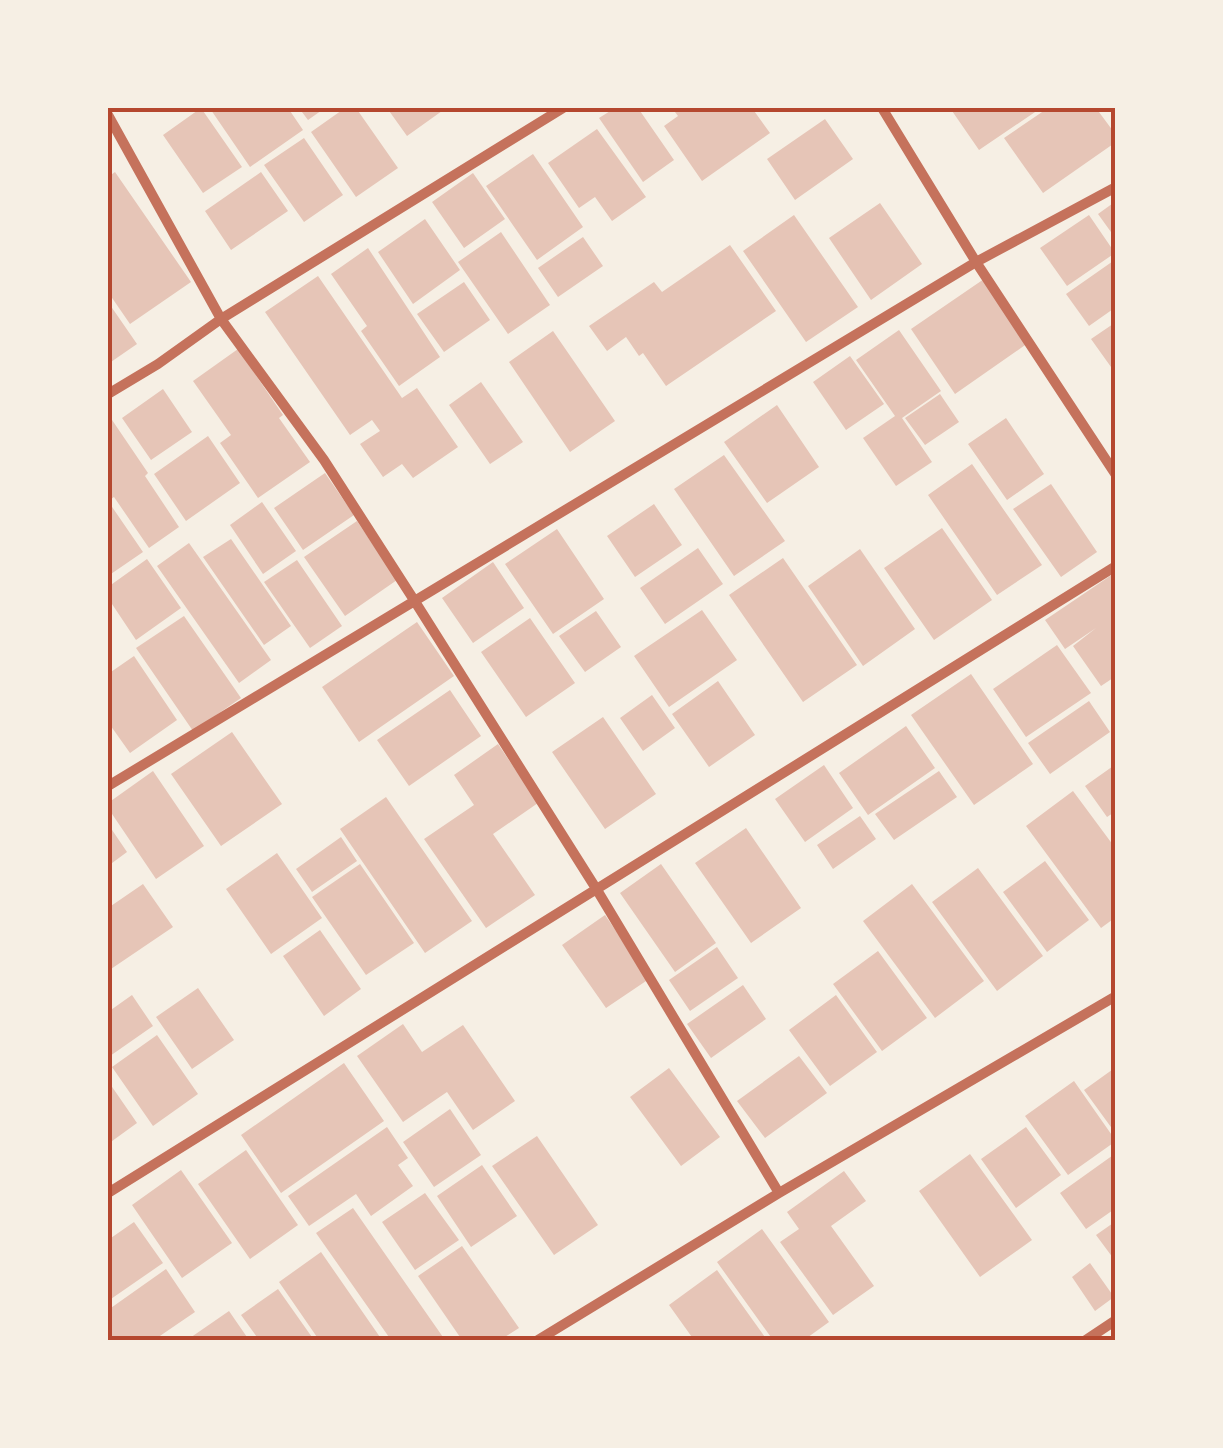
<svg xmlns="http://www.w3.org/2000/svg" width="1223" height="1448" font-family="Helvetica,sans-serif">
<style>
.building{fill:#e6c5b7}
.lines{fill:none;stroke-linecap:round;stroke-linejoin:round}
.minor{stroke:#c5725c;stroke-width:10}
.neatline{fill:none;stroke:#b5482f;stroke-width:4}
</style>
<rect width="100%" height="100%" fill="#f6efe4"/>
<path class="building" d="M201,108L242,167L203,193L163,135Z
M215,108H288L303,130L250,167L211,110Z
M299,108H325L308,120Z
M345,108H356L398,168L356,197L311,132Z
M387,108H440L442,111L407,136Z
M615,108H638L674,160L643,182L599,118Z
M672,108H752L770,133L702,181L664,126L678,116Z
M950,108H1041L979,150Z
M1048,108H1096L1116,135V142L1043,193L1004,138Z
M825,119L853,159L795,200L767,159Z
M597,129L646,197L612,221L595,197L579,208L548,163Z
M304,138L343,195L304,222L264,165Z
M533,154L583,227L537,260L486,186Z
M115,172L191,282L130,324L108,292V177Z
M261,172L288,211L231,250L205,211Z
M473,173L505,219L464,248L432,202Z
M1116,201V239L1098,214Z
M880,203L922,264L871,300L829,238Z
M794,215L858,307L806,342L743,251Z
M1089,215L1115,253L1067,286L1040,248Z
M425,219L460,270L413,304L378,252Z
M501,232L550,305L508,334L458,262Z
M583,237L603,266L558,297L538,268Z
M730,245L776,311L666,386L643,353L639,356L626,337L607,351L589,326L654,282L662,292Z
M368,248L440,357L399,386L361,331L367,326L331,274Z
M1116,259V307L1089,326L1066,294Z
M318,276L402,398L417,388L458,447L413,478L402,464L383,477L360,444L380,431L372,420L350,435L265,312Z
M984,279L1028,343L955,394L911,329Z
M464,282L490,320L444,352L417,314Z
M108,302L137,344L108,364Z
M1116,322V374L1091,339Z
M899,330L941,391L902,418L932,462L896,486L863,438L895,416L856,360Z
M553,331L615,421L570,452L509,362Z
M238,349L283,415L279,418L310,462L258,498L220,443L231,435L193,381Z
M850,356L884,404L846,430L813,382Z
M481,382L523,442L490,464L449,405Z
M163,389L192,432L151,460L122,418Z
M940,394L959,422L925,445L905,418Z
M777,405L819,467L767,503L724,442Z
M108,414L148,473L145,476L179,527L149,548L114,497L108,501L143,552L108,576Z
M1006,418L1044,474L1007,500L968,444Z
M208,436L240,483L186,521L154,474Z
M724,455L785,541L734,576L674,489Z
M972,464L1042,565L997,595L928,495Z
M325,473L354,515L303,550L274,508Z
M1051,484L1097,552L1061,577L1013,509Z
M262,502L296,551L263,574L230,525Z
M654,504L682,545L635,577L607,536Z
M357,521L397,580L345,616L304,557Z
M942,528L992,600L934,640L884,568Z
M557,529L604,599L553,634L505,564Z
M231,539L291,626L264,645L203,557Z
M189,543L271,660L239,683L157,566Z
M698,548L723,584L665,624L640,588Z
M860,549L915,629L863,666L808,586Z
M783,558L857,665L803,702L729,595Z
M147,559L181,608L136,640L108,598V587Z
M297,560L342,626L310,648L264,582Z
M493,562L524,608L473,643L442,598Z
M1116,572V676L1101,686L1073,646L1096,628L1065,649L1045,620Z
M702,610L737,660L669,707L634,656Z
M596,611L621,647L585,672L559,636Z
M184,616L241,698L193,731L136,648Z
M530,618L575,683L526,717L481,652Z
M417,622L454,676L359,742L322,687Z
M1057,645L1091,693L1026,737L993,689Z
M134,656L177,720L130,753L108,722V674Z
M971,674L1033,764L974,805L911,715Z
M718,681L755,735L709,767L672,714Z
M450,690L481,736L409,786L377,740Z
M652,695L675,728L643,751L620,718Z
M1089,701L1110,732L1050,774L1028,743Z
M603,717L656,794L605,829L552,752Z
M906,726L935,768L868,815L839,773Z
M232,732L282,804L221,846L171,774Z
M498,744L538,803L493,834L535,895L486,928L424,839L474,805L454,775Z
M1116,764V811L1107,817L1085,786Z
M824,765L853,808L805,842L775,799Z
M153,771L204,846L156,879L108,808V803Z
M939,771L957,797L894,840L875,814Z
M1073,791L1116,849V917L1101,928L1026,826Z
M386,797L472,921L425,953L340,829Z
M860,816L876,839L833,869L817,845Z
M108,824L127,852L108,866Z
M746,828L801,908L751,943L695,863Z
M341,837L357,861L312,892L296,869Z
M277,853L322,918L271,954L226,889Z
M1045,861L1089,920L1047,952L1003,892Z
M360,864L414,943L366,975L312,897Z
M661,864L716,943L675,972L620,893Z
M978,868L1043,956L997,991L932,902Z
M143,884L173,927L108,971V908Z
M912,884L984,981L935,1018L863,921Z
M605,915L649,979L606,1008L562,945Z
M320,930L361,989L324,1016L283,956Z
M717,947L738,978L690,1011L669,980Z
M878,951L927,1018L882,1051L833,984Z
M743,985L766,1019L711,1058L687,1024Z
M198,988L234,1040L192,1069L156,1017Z
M132,995L153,1026L110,1056L108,1012Z
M836,995L877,1052L830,1086L789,1030Z
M403,1024L422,1052L463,1025L515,1101L473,1130L447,1092L403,1122L357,1056Z
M157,1035L198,1094L153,1126L112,1067Z
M799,1056L827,1093L765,1138L737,1101Z
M344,1063L384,1121L281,1193L241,1135Z
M1116,1067V1134L1084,1090Z
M669,1068L720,1137L681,1166L630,1097Z
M108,1081L137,1123L108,1144Z
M1074,1081L1116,1141L1068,1175L1025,1116Z
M450,1109L481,1155L434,1187L403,1142Z
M387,1127L408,1158L398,1165L413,1186L371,1216L356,1194L309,1226L288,1196Z
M1026,1127L1061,1175L1016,1208L981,1159Z
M537,1136L598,1225L554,1255L492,1166Z
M246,1150L298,1225L250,1259L198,1184Z
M1116,1153V1208L1086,1229L1060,1193Z
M970,1154L1032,1240L980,1277L919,1191Z
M482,1165L517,1216L471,1247L437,1196Z
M181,1170L232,1243L182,1278L132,1205Z
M844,1171L866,1201L831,1226L874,1286L833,1315L780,1242L799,1229L787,1212Z
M425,1193L459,1240L415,1270L382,1222Z
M353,1208L445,1340H391L316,1233Z
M1116,1221V1262L1096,1235Z
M134,1222L163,1263L108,1301V1240Z
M762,1229L829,1322L804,1340H773L717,1262Z
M462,1246L519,1328L500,1340H462L418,1276Z
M321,1252L382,1340H319L279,1282Z
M1090,1263L1114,1297L1095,1311L1072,1277Z
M166,1269L195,1312L154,1340H108V1310Z
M717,1270L767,1340H694L669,1305Z
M278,1289L314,1340H259L241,1315Z
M229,1311L249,1340H187Z"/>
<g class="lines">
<path class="minor" d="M882,108L976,262L1116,475
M108,115L221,319L324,460L414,600L597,890L779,1193
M108,394L158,364L221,319L563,108
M108,786L976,262L1116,187
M108,1193L1116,566
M538,1340L779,1193L1116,996
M1086,1340L1116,1320"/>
</g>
<rect width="1223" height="1448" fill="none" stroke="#f6efe4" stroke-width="220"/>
<rect x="110" y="110" width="1003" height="1228" class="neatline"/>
</svg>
